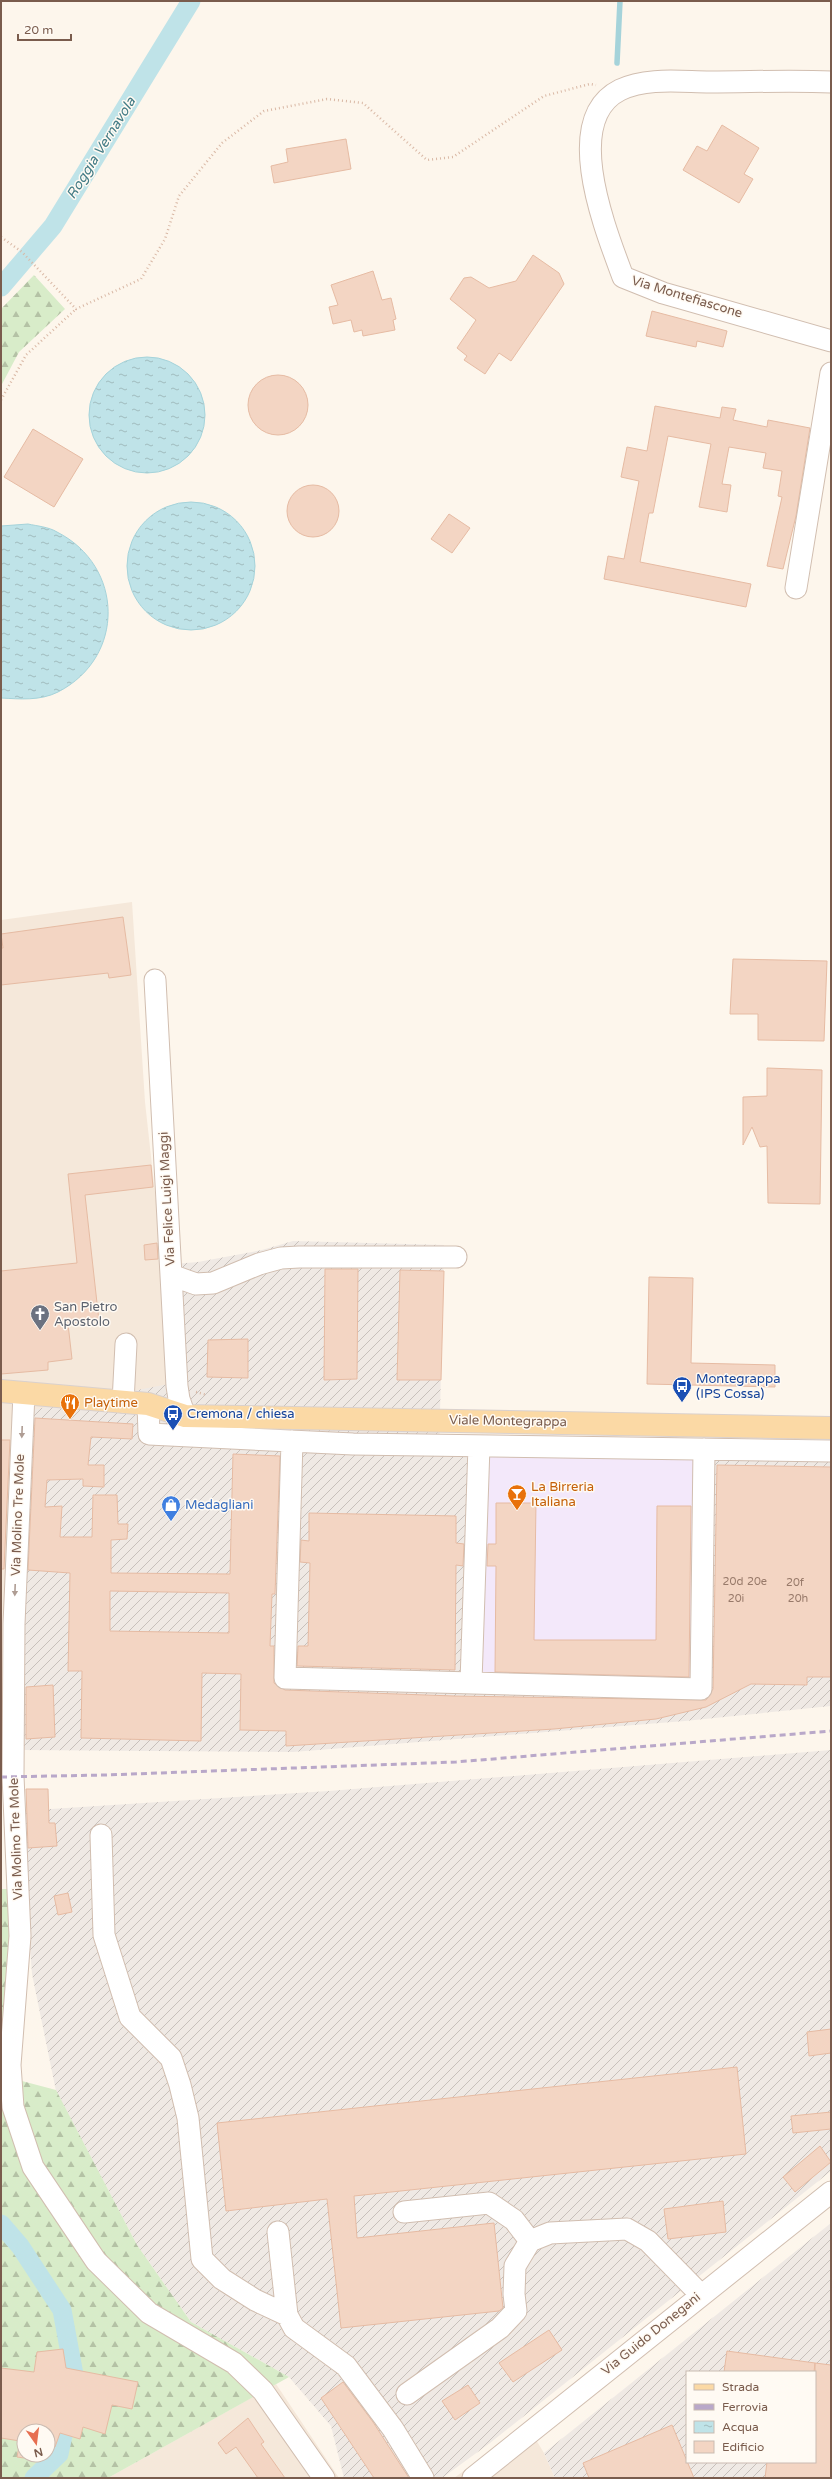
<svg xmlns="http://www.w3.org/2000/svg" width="832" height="2479" font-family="'Varela Round',sans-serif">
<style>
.residential{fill:#f5e8da}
.industrial{fill:url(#industrial-furrows);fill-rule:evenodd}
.education{fill:#f3e8fa}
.forest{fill:url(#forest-firs);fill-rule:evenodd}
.water{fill:url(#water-ripples);stroke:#a5d3da}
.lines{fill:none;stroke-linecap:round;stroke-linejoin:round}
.stream{stroke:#a5d3da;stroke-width:5.5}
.canal{stroke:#bfe3e8;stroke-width:19}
.building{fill:#f3d5c3;stroke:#e6bba3;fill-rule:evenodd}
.minor-casing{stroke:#d1beb0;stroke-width:23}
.major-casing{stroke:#dad1cd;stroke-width:24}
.path{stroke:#d9b8a5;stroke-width:2.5;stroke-dasharray:1 3;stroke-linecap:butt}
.minor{stroke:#fff;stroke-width:21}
.major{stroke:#fbd9a5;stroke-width:22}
.rail{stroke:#b9a8c9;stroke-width:3;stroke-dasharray:6 4;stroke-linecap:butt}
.oneway{fill:#af9d94}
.labels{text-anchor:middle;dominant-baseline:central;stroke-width:3;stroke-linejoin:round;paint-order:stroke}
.number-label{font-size:11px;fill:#987a6a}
.street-label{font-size:13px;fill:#7a5c4d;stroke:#fffaf3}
.worship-label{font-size:13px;fill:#5b616d;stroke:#fffaf3;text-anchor:start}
.transit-label{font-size:13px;fill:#164399;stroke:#fffaf3;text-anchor:start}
.food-label{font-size:13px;fill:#c56008;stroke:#fffaf3;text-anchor:start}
.shop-label{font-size:13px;fill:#366cbe;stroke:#fffaf3;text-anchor:start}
.water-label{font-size:14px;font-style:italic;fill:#437c86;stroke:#fffaf3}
</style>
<defs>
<pattern id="industrial-furrows" width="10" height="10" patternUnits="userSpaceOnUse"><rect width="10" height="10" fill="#efe9e4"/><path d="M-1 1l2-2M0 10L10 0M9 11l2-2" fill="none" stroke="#c7c0bb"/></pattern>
<pattern id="forest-firs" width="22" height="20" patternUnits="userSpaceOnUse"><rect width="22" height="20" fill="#d8ecc9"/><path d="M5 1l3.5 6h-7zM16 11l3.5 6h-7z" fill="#b4c2a5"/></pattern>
<pattern id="water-ripples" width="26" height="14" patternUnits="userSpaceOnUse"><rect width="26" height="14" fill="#bfe3e8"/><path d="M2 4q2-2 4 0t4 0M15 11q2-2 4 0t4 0" fill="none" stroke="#a0bbbe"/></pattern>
</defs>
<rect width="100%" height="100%" fill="#fdf6ec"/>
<path class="residential" d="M132,902L145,1102L164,1274L169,1384L22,1750L1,1755V920Z
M276,2384L339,2478H108Z
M527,2425L544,2453L555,2478H454Z"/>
<path class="industrial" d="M293,1241L444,1245L439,1455L831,1458V1706L685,1721L293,1752L22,1750L26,1411L169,1384L163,1265L198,1262L262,1250Z
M831,1750V2171L490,2443L442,2478H344L331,2426L289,2377L191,2322L137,2245L56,2091L32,1974L20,1811L329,1791Z
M831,2223V2478H555L544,2453ZM687,2372H815V2462H687Z"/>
<path class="education" d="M486,1455H708L705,1697L472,1689Z"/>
<path class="forest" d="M34,275L65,309L19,352L1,386V309Z
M1,1889H8L11,1975L3,2076L56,2090L137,2245L191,2322L289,2377L108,2478H1ZM24,2431H48V2455H24Z"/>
<path class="water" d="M89 415a58 58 0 1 1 116 0a58 58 0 1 1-116 0Z
M127 566a64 64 0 1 1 128 0a64 64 0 1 1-128 0Z
M28,524C37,526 49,527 57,532C124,566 126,657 58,692C40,701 20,699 1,698V526Z"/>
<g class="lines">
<path class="stream" d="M617,63L620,1"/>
<path class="canal" d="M1,287L53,226L191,1
M1,2224L20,2246L62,2310L75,2380L59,2454L34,2478"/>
</g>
<path class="building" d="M722,125L759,148L744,174L753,179L739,203L683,170L697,146L707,151Z
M346,139L351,169L274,183L271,166L288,162L286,149Z
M533,255L559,273L564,284L511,361L499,353L485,374L464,360L467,356L457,348L476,320L450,299L464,278L471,277L489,288L516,281Z
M373,271L382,300L391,298L396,319L393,320L395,330L363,336L362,330L354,332L351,320L333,324L329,307L338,305L331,285Z
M652,311L727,331L723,347L697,341L696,347L646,336Z
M248 405a30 30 0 1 1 60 0a30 30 0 1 1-60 0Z
M655,406L720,418L722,407L736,409L733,420L767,427L768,420L810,428L796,516L783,569L767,566L782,497L778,496L782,471L763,468L766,453L729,447L722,484L731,485L727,512L699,507L711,444L668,436L653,513H649L640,562L751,584L746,607L604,579L608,556L624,559L639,481L621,477L627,447L647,451Z
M33,429L83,459L54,507L4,477Z
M287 511a26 26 0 1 1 52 0a26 26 0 1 1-52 0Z
M449,514L470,528L452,553L431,539Z
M123,917L131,975L109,978L108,973L1,985V948H3L1,934Z
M733,959L827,961L824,1041L758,1040V1014H730Z
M767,1068L822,1070L820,1204L768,1203L767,1146L760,1147L752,1127L743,1145V1097L767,1096Z
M151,1165L153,1187L85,1195L99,1321L68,1324L72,1359L48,1362V1370L1,1374V1271L77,1263L68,1174Z
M157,1243L158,1259L145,1260L144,1245Z
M325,1269H358L357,1379L324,1380Z
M400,1270L444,1271L441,1380H397Z
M649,1277L693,1278L691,1363L775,1365V1387L647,1384Z
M248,1339V1378L207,1377L208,1340Z
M35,1418L133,1424L132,1439L91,1437L88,1465H104V1487L83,1486V1479L47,1480L45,1507L62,1506L60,1537H92L93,1495H117L118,1524H128L127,1539L111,1540V1573L230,1574L233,1454L280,1456L275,1594H272L270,1646H274V1683L285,1690L454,1696L706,1700L713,1689L717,1465L831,1467V1677H807V1685L751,1684L706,1707L656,1719L554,1729L286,1746V1731L240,1730L241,1674L202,1673L201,1741L81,1738L82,1671H68L70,1573L28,1570ZM110,1591L229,1593V1633L110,1631Z
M1,1440H10L4,1569H1Z
M496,1503H536L534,1640H656L657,1506H691L689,1677L495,1672L496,1566H487L488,1544H496Z
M309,1513L456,1516V1543L464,1544L463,1566L456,1565L455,1670L297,1666L298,1646H308L310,1563L300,1562L301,1540L309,1541Z
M53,1685L55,1737L26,1739V1687Z
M26,1789H48L49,1823H55L57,1846L28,1848Z
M68,1893L72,1912L58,1915L54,1896Z
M831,2029V2053L809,2056L807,2032Z
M737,2067L746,2154L354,2196L357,2238L494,2223L503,2308L499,2311L341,2328L327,2199L226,2211L217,2123Z
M831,2112V2129L793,2133L791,2116Z
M820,2146L831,2162L795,2192L783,2177Z
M723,2201L726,2232L668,2239L664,2209Z
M549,2330L562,2350L513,2382L499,2363Z
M63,2349L66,2368L138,2382L132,2409L112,2405L105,2434L83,2427L80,2439L60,2433L55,2447L48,2446V2431H24V2455H31V2459L17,2457L20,2441L1,2438V2368L34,2372L37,2352Z
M727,2351L815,2363L814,2372H724Z
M815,2363L831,2365V2478H765L767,2462H815Z
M343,2382L373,2422L409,2478H374L321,2398Z
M468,2385L480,2403L455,2420L442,2401Z
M248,2418L264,2442L261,2444L285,2478H258L236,2447L226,2454L218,2443Z
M672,2425L694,2478H589L583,2463Z"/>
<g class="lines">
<defs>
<path id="minor" d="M831,82C791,80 750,82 710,82C682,82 647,77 620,90C560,120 607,233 623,277L663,293L831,341
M796,588L831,373
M155,980L177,1386L179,1399L185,1416
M171,1275L196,1284L213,1283L259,1264L281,1258L299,1257H456
M24,1393L14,1624L13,1776L20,1936L10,2065L13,2107L33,2167L96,2261L149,2313L234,2363L263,2391L324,2478
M123,1402L126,1344
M148,1404L149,1434L353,1444L831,1451
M292,1441L285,1678L701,1689L704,1449
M471,1682L479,1446
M101,1835L104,1935L130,2017L171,2058L180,2085L188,2118L202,2259L222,2279L255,2300L287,2315
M404,2212L489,2203L514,2220L530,2241
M278,2232L287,2315L294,2328L346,2366L393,2429L423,2478
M407,2394L500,2328L516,2311L514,2294L515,2266L530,2241L550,2233L627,2229L648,2241L701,2295
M473,2478L831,2192"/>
<path id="major" d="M1,1391L148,1404L185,1416L831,1428"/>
</defs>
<use href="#minor" class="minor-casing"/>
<use href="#major" class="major-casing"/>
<path class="path" d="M1,237L22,252L76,309L141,279L165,239L179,196L222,143L264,111L327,99L363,103L427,160L453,157L544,96L590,84L596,85
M1,400L26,355L76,309
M196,1392L207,1395"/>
<use href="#minor" class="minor"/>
<use href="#major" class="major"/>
<path class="rail" d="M1,1777L105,1775L456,1762L831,1731"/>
</g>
<defs><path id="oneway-solid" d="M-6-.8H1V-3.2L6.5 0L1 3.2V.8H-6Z"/></defs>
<g class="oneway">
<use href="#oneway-solid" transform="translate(22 1432) rotate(92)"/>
<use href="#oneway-solid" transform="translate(15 1590) rotate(92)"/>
</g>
<defs>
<symbol id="church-pin" viewBox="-11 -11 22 30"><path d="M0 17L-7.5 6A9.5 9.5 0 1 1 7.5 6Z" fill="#6b7280" stroke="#fffaf3"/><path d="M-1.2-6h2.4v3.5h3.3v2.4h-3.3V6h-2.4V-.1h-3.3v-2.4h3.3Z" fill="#fff"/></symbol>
<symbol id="bus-pin" viewBox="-11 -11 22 30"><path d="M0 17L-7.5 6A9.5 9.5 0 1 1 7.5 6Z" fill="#1a4fb4" stroke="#fffaf3"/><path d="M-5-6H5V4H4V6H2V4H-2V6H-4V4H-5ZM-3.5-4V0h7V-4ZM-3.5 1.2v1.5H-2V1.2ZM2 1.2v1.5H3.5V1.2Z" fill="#fff"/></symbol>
<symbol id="restaurant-pin" viewBox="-11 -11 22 30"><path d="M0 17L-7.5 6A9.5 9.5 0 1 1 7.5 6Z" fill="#e8710a" stroke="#fffaf3"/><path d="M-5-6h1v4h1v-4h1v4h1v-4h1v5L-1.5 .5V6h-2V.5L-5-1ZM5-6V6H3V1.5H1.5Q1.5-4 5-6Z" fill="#fff"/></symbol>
<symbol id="bar-pin" viewBox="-11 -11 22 30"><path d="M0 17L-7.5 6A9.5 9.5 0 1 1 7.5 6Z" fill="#e8710a" stroke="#fffaf3"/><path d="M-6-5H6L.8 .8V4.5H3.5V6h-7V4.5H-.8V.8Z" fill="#fff"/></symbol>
<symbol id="shop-pin" viewBox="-11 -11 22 30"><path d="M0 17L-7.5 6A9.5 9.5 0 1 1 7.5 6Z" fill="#3f7fe0" stroke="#fffaf3"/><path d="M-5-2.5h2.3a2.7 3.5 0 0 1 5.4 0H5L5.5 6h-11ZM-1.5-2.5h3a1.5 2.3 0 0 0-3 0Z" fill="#fff"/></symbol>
</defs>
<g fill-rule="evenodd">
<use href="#church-pin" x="29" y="1303" width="22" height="30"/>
<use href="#bus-pin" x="671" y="1375" width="22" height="30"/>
<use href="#restaurant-pin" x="59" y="1392" width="22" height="30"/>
<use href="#bus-pin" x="162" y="1403" width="22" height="30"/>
<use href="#bar-pin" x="506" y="1483" width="22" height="30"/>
<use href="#shop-pin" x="160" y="1494" width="22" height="30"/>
</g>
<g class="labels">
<g class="number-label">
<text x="733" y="1581">20d</text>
<text x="757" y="1581">20e</text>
<text x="795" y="1582">20f</text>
<text x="736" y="1598">20i</text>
<text x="798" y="1598">20h</text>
</g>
<g class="street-label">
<text transform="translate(687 297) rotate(17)">Via Montefiascone</text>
<text transform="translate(167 1199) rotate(-93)">Via Felice Luigi Maggi</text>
<text transform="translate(508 1421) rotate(1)">Viale Montegrappa</text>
<text transform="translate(18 1515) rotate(-88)">Via Molino Tre Mole</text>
<text transform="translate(16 1839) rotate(-92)">Via Molino Tre Mole</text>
<text transform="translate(651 2334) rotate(-39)">Via Guido Donegani</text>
</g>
<g class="worship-label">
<text x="54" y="1307">San Pietro<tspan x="54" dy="15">Apostolo</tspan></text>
</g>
<g class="transit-label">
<text x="696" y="1379">Montegrappa<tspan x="696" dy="15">(IPS Cossa)</tspan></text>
<text x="187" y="1414">Cremona / chiesa</text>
</g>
<g class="food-label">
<text x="84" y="1403">Playtime</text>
<text x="531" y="1487">La Birreria<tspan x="531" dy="15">Italiana</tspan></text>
</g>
<g class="shop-label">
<text x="185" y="1505">Medagliani</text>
</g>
<g class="water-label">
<text transform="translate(101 148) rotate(-58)">Roggia Vernavola</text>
</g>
</g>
<rect width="832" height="2479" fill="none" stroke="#7a5c4d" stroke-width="4"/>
<rect x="686" y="2371" width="130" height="92" fill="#fffaf3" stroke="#cabbb1"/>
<rect x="694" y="2384" width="20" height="6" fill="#fbd9a5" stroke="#cabbb1"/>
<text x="722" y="2391" font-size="12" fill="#7a5c4d">Strada</text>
<rect x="694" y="2404" width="20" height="6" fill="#b9a8c9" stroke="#cabbb1"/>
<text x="722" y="2411" font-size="12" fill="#7a5c4d">Ferrovia</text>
<rect x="694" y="2421" width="20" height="12" fill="url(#water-ripples)" stroke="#cabbb1"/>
<text x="722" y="2431" font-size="12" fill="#7a5c4d">Acqua</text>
<rect x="694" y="2441" width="20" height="12" fill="#f3d5c3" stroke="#cabbb1"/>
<text x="722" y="2451" font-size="12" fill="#7a5c4d">Edificio</text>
<g transform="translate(36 2443) rotate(166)"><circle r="19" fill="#fffaf3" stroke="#cabbb1"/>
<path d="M0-3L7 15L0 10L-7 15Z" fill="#e76f51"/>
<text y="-6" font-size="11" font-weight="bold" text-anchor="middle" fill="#7a5c4d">N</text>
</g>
<path d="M18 34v6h53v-6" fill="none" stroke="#7a5c4d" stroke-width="2"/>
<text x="24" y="34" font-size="12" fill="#7a5c4d" stroke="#fffaf3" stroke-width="3" paint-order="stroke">20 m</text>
</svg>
